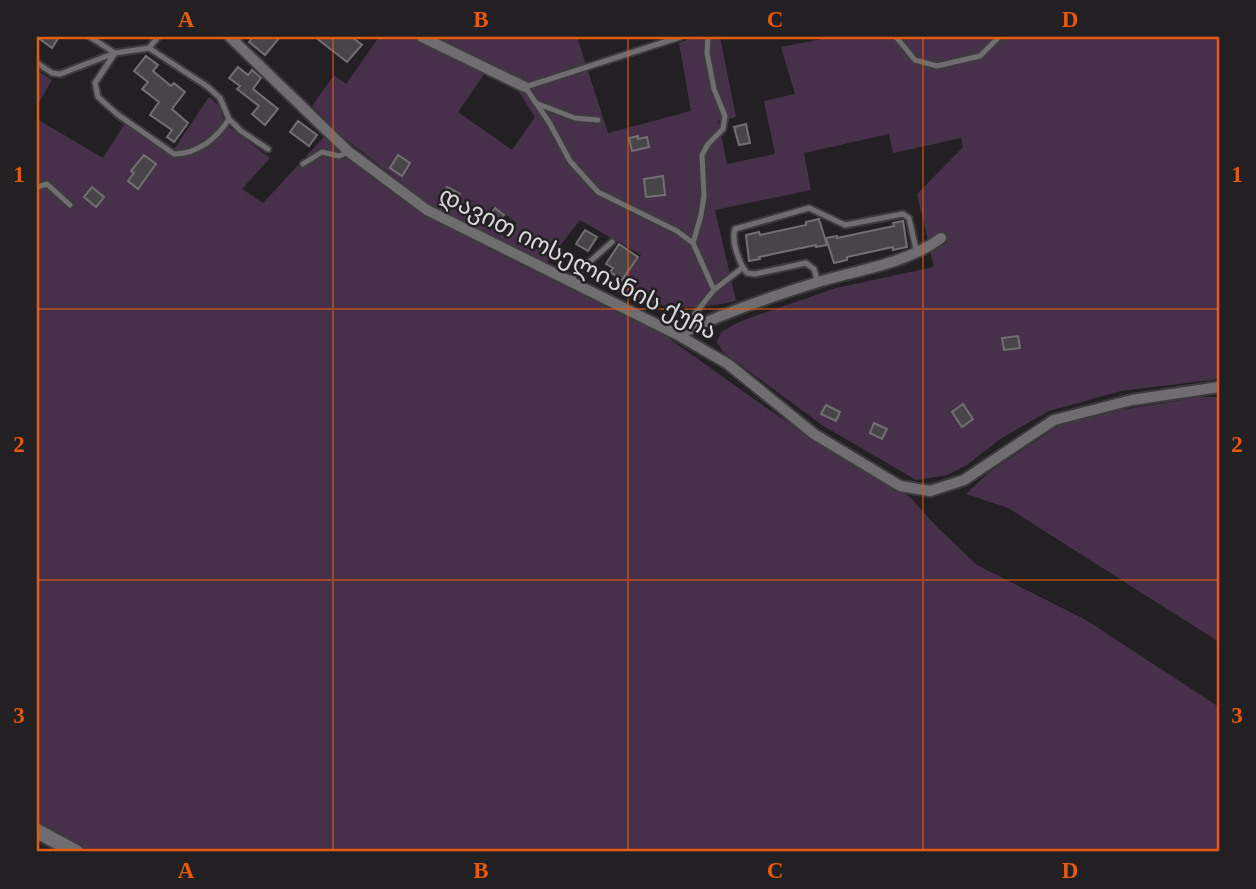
<svg xmlns="http://www.w3.org/2000/svg" width="1256" height="889" font-family="'Times New Roman','Noto Sans Georgian',serif">
<style>
.green{fill:#47314a;fill-rule:evenodd}
.building{fill:#484548;stroke:#726e72;stroke-width:2}
.lines{fill:none;stroke-linecap:round;stroke-linejoin:round}
.service-casing{stroke:#3d3b3e;stroke-width:9}
.minor-casing{stroke:#3d3b3e;stroke-width:14}
.secondary-casing{stroke:#3d3b3e;stroke-width:18}
.service{stroke:#706d70;stroke-width:5}
.minor{stroke:#706d70;stroke-width:10}
.secondary{stroke:#706d70;stroke-width:14}
.grid{fill:none;stroke:#e8590c;stroke-width:2;stroke-opacity:0.55}
.labels{text-anchor:middle;dominant-baseline:central;stroke-width:5;stroke-linejoin:round;paint-order:stroke}
.street-label{font-size:24px;fill:#dad8da;stroke:#232023}
.neatline{fill:none;stroke:#e8590c;stroke-width:2.5}
.grid-label{font-size:23px;text-anchor:middle;font-weight:bold;fill:#e8590c}
</style>
<rect width="100%" height="100%" fill="#232023"/>
<path class="green" d="M379,37H577L608,133L691,111L679,43L694,37H720L736,117L718,121L727,164L775,154L764,101L795,94L781,47L822,39V37H1219V379L1121,391L1049,411L1000,439L967,465L947,475L916,480L822,425L723,352L717,342L721,332L741,321L836,288L934,267L917,194L963,147L961,138L893,153L889,134L804,153L811,190L715,210L736,301C690,311 658,310 614,291L641,255L580,220L546,264L436,209L343,137L312,106L334,75L346,84ZM487,70L519,92L535,117L512,150L458,112ZM493,206L517,223L507,238L482,220Z
M37,70L52,80L37,106Z
M209,97L219,106L225,124L270,158L242,189L263,203L324,137C403,213 497,252 593,300C615,311 639,319 660,332L765,407L840,457L910,497L936,526L977,565L1086,620L1219,707V852H89L37,823V119L103,158L127,120L172,152Z
M1199,397H1219V642L1008,508L966,494L988,473L1061,424L1121,410Z"/>
<path class="building" d="M37,37H59L52,48Z
M253,37H280L265,55L249,42Z
M315,37H352L362,45L347,62Z
M146,56L158,65L153,71L171,86L174,83L185,92L172,109L188,123L174,142L167,137L172,130L150,115L159,102L142,89L148,82L134,71Z
M238,67L248,75L252,70L261,78L253,89L278,109L265,125L252,114L259,106L237,89L240,86L229,78Z
M298,121L317,135L309,146L290,132Z
M746,124L750,143L739,145L734,127Z
M638,136V139L647,137L649,147L632,151L629,138Z
M144,155L156,164L138,189L128,181L134,173L131,171Z
M398,155L410,163L402,176L390,168Z
M663,176L665,195L646,197L644,179Z
M92,187L104,197L96,207L84,197Z
M447,187L460,194L453,208L440,201Z
M495,208L504,215L498,223L489,216Z
M819,219L827,245L816,247V245L759,257L760,259L749,261L746,235L759,232L760,235L806,225V222Z
M903,221L907,247L893,250V247L847,257V260L834,263L826,238L837,236V238L894,226L893,223Z
M585,230L597,237L588,251L576,244Z
M619,244L638,257L622,280L610,272L613,268L606,264Z
M1018,336L1020,348L1004,350L1002,338Z
M963,404L973,419L962,427L952,412Z
M826,405L840,412L836,421L821,414Z
M874,423L887,429L882,439L870,433Z"/>
<g class="lines">
<defs>
<path id="service" d="M90,37L115,53L95,83L98,97L117,114L174,154C198,154 217,138 229,119
M158,37L149,48L208,87L220,98L229,119L241,131L268,149
M680,37L525,87L549,122L570,161L598,192L677,231L693,243
M896,37L915,60L937,66L980,56L999,37
M37,63L52,73L60,74L115,53L149,48
M538,104L575,118L598,120
M303,164L322,152L339,156L349,152
M37,187L47,184L70,205
M568,281L612,242
M818,283L814,269L806,263L755,274L747,273C739,263 731,241 735,229L809,208L845,225L903,214L909,218L917,254
M714,290L742,268
M682,330L714,290L693,243L701,215L704,196L702,155L708,144L723,129L725,116L714,89L707,53L708,37"/>
<path id="minor" d="M230,37L349,152L427,210L678,335L728,364L814,434L900,486L930,491L964,480L1054,420L1132,400L1219,387
M422,37L525,87
M678,335C725,312 775,295 825,280C864,269 909,262 941,238"/>
<path id="secondary" d="M37,831L76,852"/>
</defs>
<use href="#service" class="service-casing"/>
<use href="#minor" class="minor-casing"/>
<use href="#secondary" class="secondary-casing"/>
<use href="#service" class="service"/>
<use href="#minor" class="minor"/>
<use href="#secondary" class="secondary"/>
</g>
<path class="grid" d="M333,37V852M628,37V852M923,37V852M37,309H1219M37,580H1219"/>
<g class="labels">
<g class="street-label">
<text transform="translate(578 263) rotate(27)">დავით იოსელიანის ქუჩა</text>
</g>
</g>
<rect width="1256" height="889" fill="none" stroke="#232023" stroke-width="77"/>
<rect x="38" y="38" width="1180" height="812" class="neatline"/>
<g class="grid-label">
<text x="186" y="27">A</text>
<text x="481" y="27">B</text>
<text x="775" y="27">C</text>
<text x="1070" y="27">D</text>
<text x="19" y="182">1</text>
<text x="1237" y="182">1</text>
<text x="19" y="452">2</text>
<text x="1237" y="452">2</text>
<text x="19" y="723">3</text>
<text x="1237" y="723">3</text>
<text x="186" y="878">A</text>
<text x="481" y="878">B</text>
<text x="775" y="878">C</text>
<text x="1070" y="878">D</text>
</g>
</svg>
